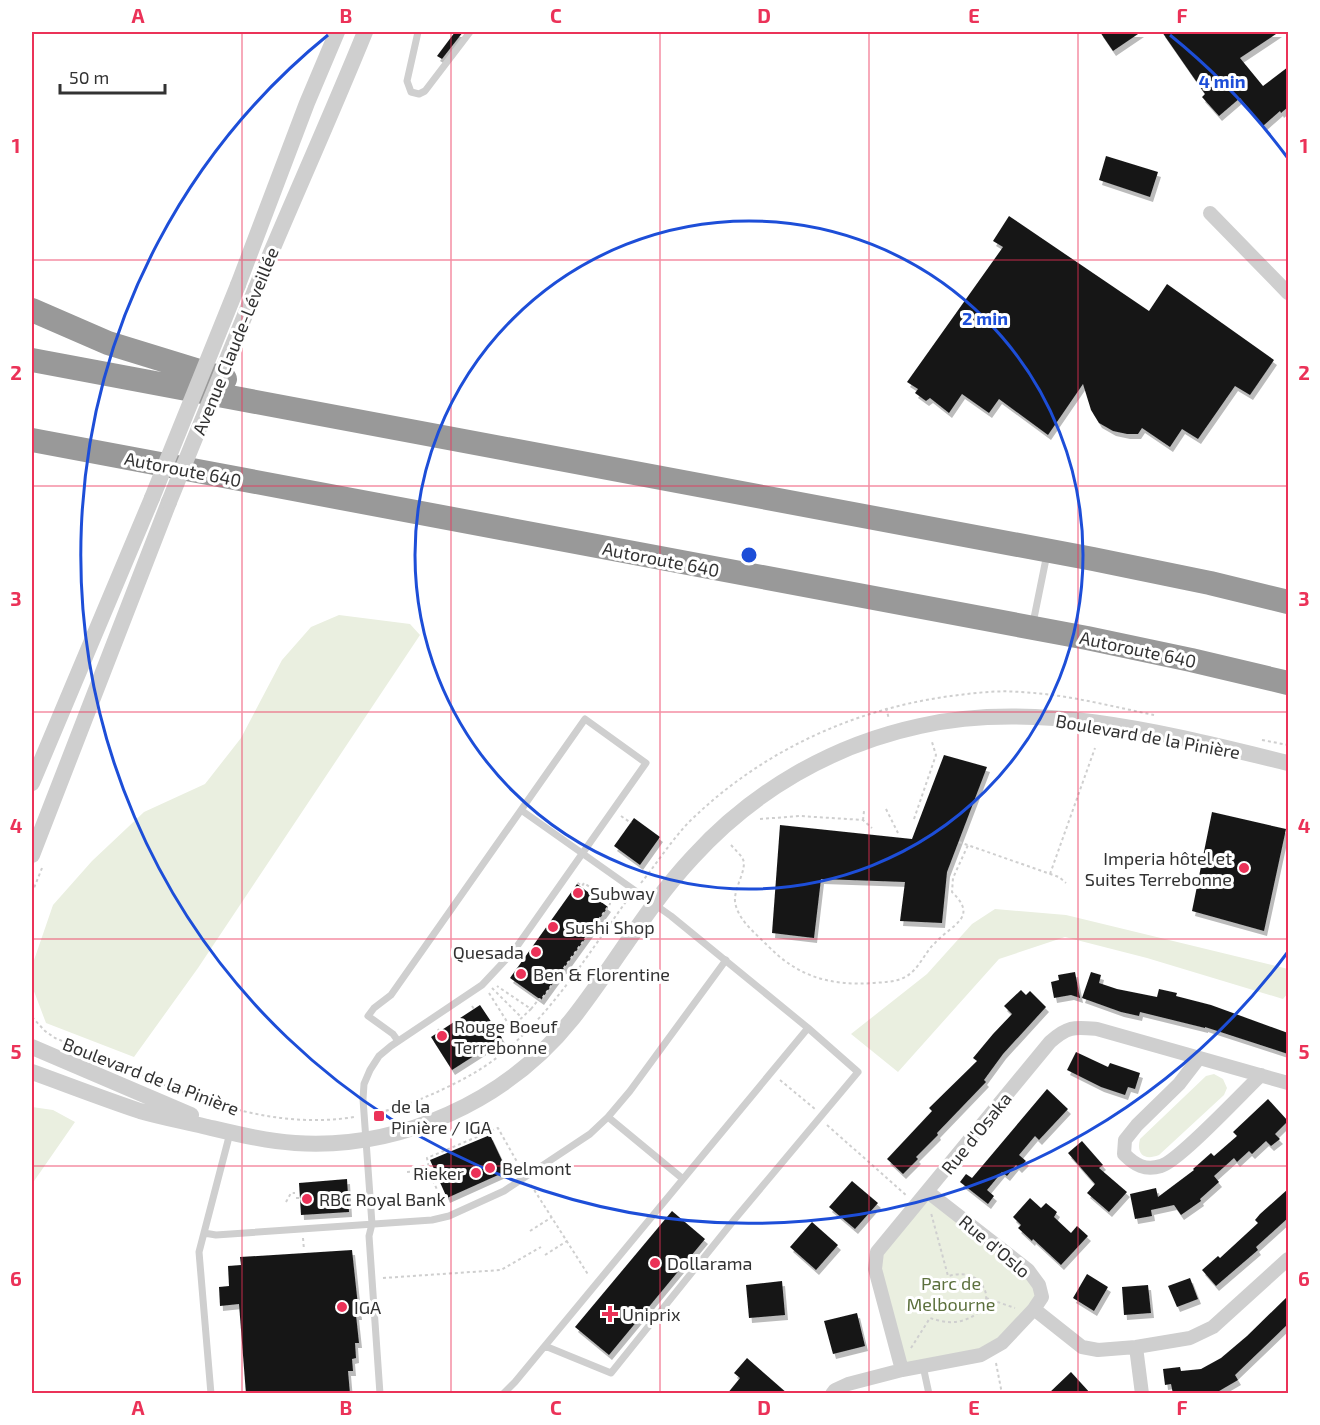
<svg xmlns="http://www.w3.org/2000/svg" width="1320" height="1425" font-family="'Exo 2',sans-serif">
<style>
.green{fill:#eaefe0}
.building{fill:#191919;filter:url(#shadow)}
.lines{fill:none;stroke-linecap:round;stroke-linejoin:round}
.path{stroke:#cfcfcf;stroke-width:2;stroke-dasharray:3 3;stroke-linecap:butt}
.service{stroke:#cfcfcf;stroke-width:7}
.minor{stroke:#cfcfcf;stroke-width:14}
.tertiary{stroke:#cfcfcf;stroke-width:16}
.motorway{stroke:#999;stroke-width:24}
.tertiary-bridge{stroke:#cfcfcf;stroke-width:16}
.grid{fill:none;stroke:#eb3258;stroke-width:1.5;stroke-opacity:0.55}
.ring{fill:none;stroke:#1d4ed8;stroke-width:3}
.poi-dot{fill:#eb3258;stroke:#fff;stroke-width:2}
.labels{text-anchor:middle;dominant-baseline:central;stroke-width:6;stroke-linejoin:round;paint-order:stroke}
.street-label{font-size:18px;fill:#323232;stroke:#fff}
.poi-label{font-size:18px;fill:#323232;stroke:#fff;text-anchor:start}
.park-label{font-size:18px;fill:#5c703d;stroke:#fff}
.centre{fill:#1d4ed8;stroke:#fff;stroke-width:3}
.ring-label{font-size:18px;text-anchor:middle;font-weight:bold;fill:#1d4ed8;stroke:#fff;stroke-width:6;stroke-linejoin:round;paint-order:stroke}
.neatline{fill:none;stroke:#eb3258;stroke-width:2}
.grid-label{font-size:20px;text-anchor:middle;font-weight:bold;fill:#eb3258}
</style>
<defs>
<filter id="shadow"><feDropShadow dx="3" dy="5" stdDeviation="0" flood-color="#0004"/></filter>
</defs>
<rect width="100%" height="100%" fill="#fff"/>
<path class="green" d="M339,615L410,624L420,635L198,968L134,1057L46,1023L32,986V966L53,905L92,861L144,812L205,784L241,738L282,660L311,627Z
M995,909L1066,915L1288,969V993L1283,999L1147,958L1065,937L999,959L898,1072L851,1034L927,974L972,924Z
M1214,1074L1223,1079L1227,1088L1224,1095L1159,1155C1144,1161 1136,1154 1140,1139L1206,1076Z
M32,1107L53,1110L75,1122L32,1184Z
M928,1192L1028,1270L1042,1297L1001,1343L902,1370L877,1252Z"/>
<path class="building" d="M455,32H463L442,59L437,56Z
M1100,32H1141L1113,51Z
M1162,32H1279L1240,58L1263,86L1288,67V107L1281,113L1280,111L1263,126L1240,98L1219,116L1202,97L1205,94Z
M1106,156L1158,172L1150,197L1099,180Z
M1009,216L1149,311L1167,284L1274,360L1250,395L1235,386L1198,439L1182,429L1170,447L1142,428L1138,434H1127L1113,431L1099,423L1091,410L1083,384L1048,435L999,399L989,413L962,394L949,413L930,398L926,401L915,393L918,389L907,382L1003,247L993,241Z
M944,755L987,767L947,872L942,923L900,921L905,882L821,879L814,938L772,933L780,825L912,839Z
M1212,812L1286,829L1264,931L1192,911Z
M634,818L660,837L640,865L614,846Z
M577,884L608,907L541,1000L510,978Z
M1075,972L1080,998L1071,995L1054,998L1051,982L1059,980L1058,975Z
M1091,972L1101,975L1099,983L1117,989L1157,997L1159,989L1177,993L1176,996L1211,1005L1288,1033V1054L1205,1027V1028L1140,1012L1139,1016L1121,1012L1082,998Z
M1021,990L1026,995L1030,991L1046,1007L1003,1054L984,1080L986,1082L937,1133L938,1135L916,1157L918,1159L903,1174L887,1159L932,1111L929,1108L977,1061L973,1058L993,1034L1012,1014L1004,1006Z
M480,1005L502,1038L452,1070L431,1037Z
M1076,1052L1108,1067L1110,1063L1140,1073L1135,1089L1128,1087L1125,1095L1101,1087L1067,1070Z
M1047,1089L1068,1109L1039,1140L1035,1136L1019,1155L1026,1161L1019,1168L1016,1165L1007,1176L1002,1172L987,1190L994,1196L988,1204L960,1182L966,1174L972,1178Z
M1268,1099L1288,1121L1275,1134L1280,1139L1271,1146L1266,1141L1252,1154L1249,1151L1237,1162L1234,1158L1214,1176L1219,1182L1200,1199L1201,1201L1181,1215L1174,1205L1151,1210L1152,1216L1135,1219L1130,1194L1156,1188L1158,1197L1194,1170L1193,1169L1211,1153L1214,1156L1237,1136L1233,1132Z
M490,1135L507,1171L447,1198L430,1160Z
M1082,1141L1103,1165L1099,1168L1127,1192L1109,1212L1087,1193L1095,1184L1068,1153Z
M347,1179L349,1212L301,1215L299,1183Z
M852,1181L878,1203L855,1229L829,1207Z
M1288,1189V1218L1256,1247L1258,1250L1216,1286L1202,1270L1218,1256L1220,1258L1258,1223L1255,1220L1260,1214Z
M1030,1198L1041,1208L1046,1203L1057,1212L1054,1217L1071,1233L1077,1226L1088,1236L1061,1265L1033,1239L1032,1241L1018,1228L1021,1225L1013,1217Z
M672,1211L705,1239L609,1355L575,1327Z
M812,1222L838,1245L816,1270L790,1247Z
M352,1250L359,1315H356L359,1343H355L356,1358L352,1359L353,1371H348L350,1394H246L239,1304L220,1306L219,1287L229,1286L228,1266L241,1265L240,1257Z
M1087,1274L1108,1287L1094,1311L1073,1298Z
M1190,1278L1198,1299L1177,1307L1168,1286Z
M782,1281L785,1315L749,1318L746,1285Z
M1148,1285L1151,1313L1124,1315L1122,1287Z
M1288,1296V1324L1235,1375L1238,1380L1214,1394H1173L1171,1384L1165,1385L1163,1369L1180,1367L1181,1371L1201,1369L1221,1358L1247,1336Z
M857,1313L865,1346L833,1354L824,1321Z
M747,1358L788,1394H727L740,1378L734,1373Z
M1071,1372L1091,1394H1048Z"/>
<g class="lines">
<path class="path" d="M886,708L889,719
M1262,740L1288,745
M886,809L898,833
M621,816L631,823
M760,819L800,816L863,820L872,828
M914,819L936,755L932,742
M863,820L864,811
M959,842L1059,877L1066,883
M731,845L742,857L744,862C744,876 734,888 735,902C738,920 755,933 767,945C798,977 830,986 874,983C885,982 896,982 905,977C919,970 924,953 935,943C952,924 979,918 952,892L953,878L968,845
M1050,874L1095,748
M641,883C657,863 671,841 689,822C760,752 853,709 951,696C974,693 997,690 1020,692C1065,694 1110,706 1154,715
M32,893L42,868
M492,988L522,1018
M489,993L511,1028L531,1009L497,986
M472,1006L474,1009
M531,1009L539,999L541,1000L610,904V901L584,883L582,886L575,881
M32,1017L45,1031L55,1038C150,1077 248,1134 354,1117
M438,1029L439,1031
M780,1080L815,1109
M374,1113C395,1110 416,1101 435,1093C454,1084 473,1075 491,1062C549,1020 586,956 628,899
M827,1125L906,1195
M407,1172L428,1171
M531,1185L589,1276
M296,1198H299
M286,1202L291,1193H295
M444,1205L430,1174L427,1158L498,1128L521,1169
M530,1231L552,1217
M303,1238L304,1250
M545,1255L567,1241
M383,1278L501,1270L541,1247
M986,1298L1015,1308
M911,1348L930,1318C937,1320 946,1323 954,1322C972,1321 996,1305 982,1285C979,1280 973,1276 967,1275C961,1273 953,1275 948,1276L931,1213
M996,1363L1002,1394"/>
<path class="service" d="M418,32L407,81L411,92L419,94L425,91L470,32
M1033,623L1047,554
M608,1117L683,1179
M204,1233L216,1235L432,1220L449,1216L504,1191L590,1134L608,1117L630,1091L726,960
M545,1346L611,1373L734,1220L858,1072L808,1028
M923,1366L929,1394
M211,1394L199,1252L230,1133
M380,1394L369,1236L372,1224L363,1099L364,1084L370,1070L379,1056L391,1046L482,985L513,952L646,763L585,719L391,995L374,1008L368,1016L393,1034L398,1041
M503,1394L515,1382L808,1028L671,916L521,810"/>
<path class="minor" d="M1210,213L1288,293
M1199,1058L1179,1084L1137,1125L1125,1140L1124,1154C1135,1165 1145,1171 1161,1166C1179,1161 1243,1092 1261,1075
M928,1192L1028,1270L1039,1285L1042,1297L1034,1309
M1136,1347L1142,1394
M902,1370L875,1269L877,1252L1050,1042C1068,1026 1074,1027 1097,1029L1288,1083
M832,1394L835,1390L848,1384L902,1370L981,1355L1002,1343L1034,1309L1082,1347L1098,1350L1136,1347L1190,1338L1213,1327L1288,1259"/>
<path class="tertiary" d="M238,285L307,103L337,32
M256,288C292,202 330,118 365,32
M32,783L152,498
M32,855L169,502
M32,1047L191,1115
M32,1072C68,1085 104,1099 140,1111C161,1117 182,1121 203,1126C233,1133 264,1141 295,1143C400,1150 507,1101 573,1018C614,966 647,906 693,857C753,791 832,745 920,726C1039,699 1173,735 1288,763"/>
<path class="motorway" d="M32,310L108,343L225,379
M32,360L1093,559L1210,583L1288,602
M32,440L1087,638L1191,660L1288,683"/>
<path class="tertiary-bridge" d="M152,498L238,285
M169,502L256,288"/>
</g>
<path class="grid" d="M242,32V1394M451,32V1394M660,32V1394M869,32V1394M1078,32V1394M32,260H1288M32,486H1288M32,712H1288M32,939H1288M32,1166H1288"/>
<g class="ring">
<circle cx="749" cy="555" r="334"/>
<path d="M1287 953A669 669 0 1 1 328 35M1170 35A669 669 0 0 1 1287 157"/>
</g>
<g class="poi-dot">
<circle cx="1244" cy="868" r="6"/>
<circle cx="578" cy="893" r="6"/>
<circle cx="553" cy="927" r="6"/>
<circle cx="536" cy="952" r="6"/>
<circle cx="521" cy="974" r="6"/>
<circle cx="442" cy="1036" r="6"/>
<rect x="373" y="1110" width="12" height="12" rx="3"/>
<circle cx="490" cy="1168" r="6"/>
<circle cx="476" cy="1173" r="6"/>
<circle cx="307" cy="1199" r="6"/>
<circle cx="655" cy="1263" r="6"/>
<circle cx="342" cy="1307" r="6"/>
<path d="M607 1305h6v6h6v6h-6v6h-6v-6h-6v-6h6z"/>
</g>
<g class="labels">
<g class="street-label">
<text transform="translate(235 341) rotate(-68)">Avenue Claude-Léveillée</text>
<text transform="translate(183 469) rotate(11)">Autoroute 640</text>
<text transform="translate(661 559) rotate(11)">Autoroute 640</text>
<text transform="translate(1138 649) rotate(12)">Autoroute 640</text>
<text transform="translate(1148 736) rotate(10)">Boulevard de la Pinière</text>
<text transform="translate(151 1076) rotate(21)">Boulevard de la Pinière</text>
<text transform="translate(976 1133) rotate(-51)">Rue d'Osaka</text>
<text transform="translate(995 1246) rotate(40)">Rue d'Oslo</text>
</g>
<g class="poi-label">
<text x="1232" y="858" text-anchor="end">Imperia hôtel et<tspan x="1232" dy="21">Suites Terrebonne</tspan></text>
<text x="590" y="893">Subway</text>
<text x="565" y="927">Sushi Shop</text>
<text x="524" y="952" text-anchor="end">Quesada</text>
<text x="533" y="974">Ben &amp; Florentine</text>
<text x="454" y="1026">Rouge Boeuf<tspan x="454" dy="21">Terrebonne</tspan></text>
<text x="391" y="1106">de la<tspan x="391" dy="21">Pinière / IGA</tspan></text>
<text x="502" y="1168">Belmont</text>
<text x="464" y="1173" text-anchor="end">Rieker</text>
<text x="319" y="1199">RBC Royal Bank</text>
<text x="667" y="1263">Dollarama</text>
<text x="354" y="1307">IGA</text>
<text x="622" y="1314">Uniprix</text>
</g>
<g class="park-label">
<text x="951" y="1283">Parc de<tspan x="951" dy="21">Melbourne</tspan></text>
</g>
</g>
<circle cx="749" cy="555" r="9" class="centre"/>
<g class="ring-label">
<text x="1222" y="88">4 min</text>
<text x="985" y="325">2 min</text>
</g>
<rect width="1320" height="1425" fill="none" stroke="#ffffff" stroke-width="66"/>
<path d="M60 84v9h105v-9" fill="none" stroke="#323232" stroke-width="3"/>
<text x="69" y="84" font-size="18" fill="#323232" stroke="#ffffff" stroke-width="4.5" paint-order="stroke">50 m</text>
<rect x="33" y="33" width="1254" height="1359" class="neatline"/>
<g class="grid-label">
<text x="138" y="23">A</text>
<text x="346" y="23">B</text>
<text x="556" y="23">C</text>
<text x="764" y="23">D</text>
<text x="974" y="23">E</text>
<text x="1182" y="23">F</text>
<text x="16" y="153">1</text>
<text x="1304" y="153">1</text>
<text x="16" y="380">2</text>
<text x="1304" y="380">2</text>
<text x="16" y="606">3</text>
<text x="1304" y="606">3</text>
<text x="16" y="833">4</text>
<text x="1304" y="833">4</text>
<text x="16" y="1059">5</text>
<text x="1304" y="1059">5</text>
<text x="16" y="1286">6</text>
<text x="1304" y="1286">6</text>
<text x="138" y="1415">A</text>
<text x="346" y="1415">B</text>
<text x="556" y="1415">C</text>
<text x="764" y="1415">D</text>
<text x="974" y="1415">E</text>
<text x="1182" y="1415">F</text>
</g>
</svg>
